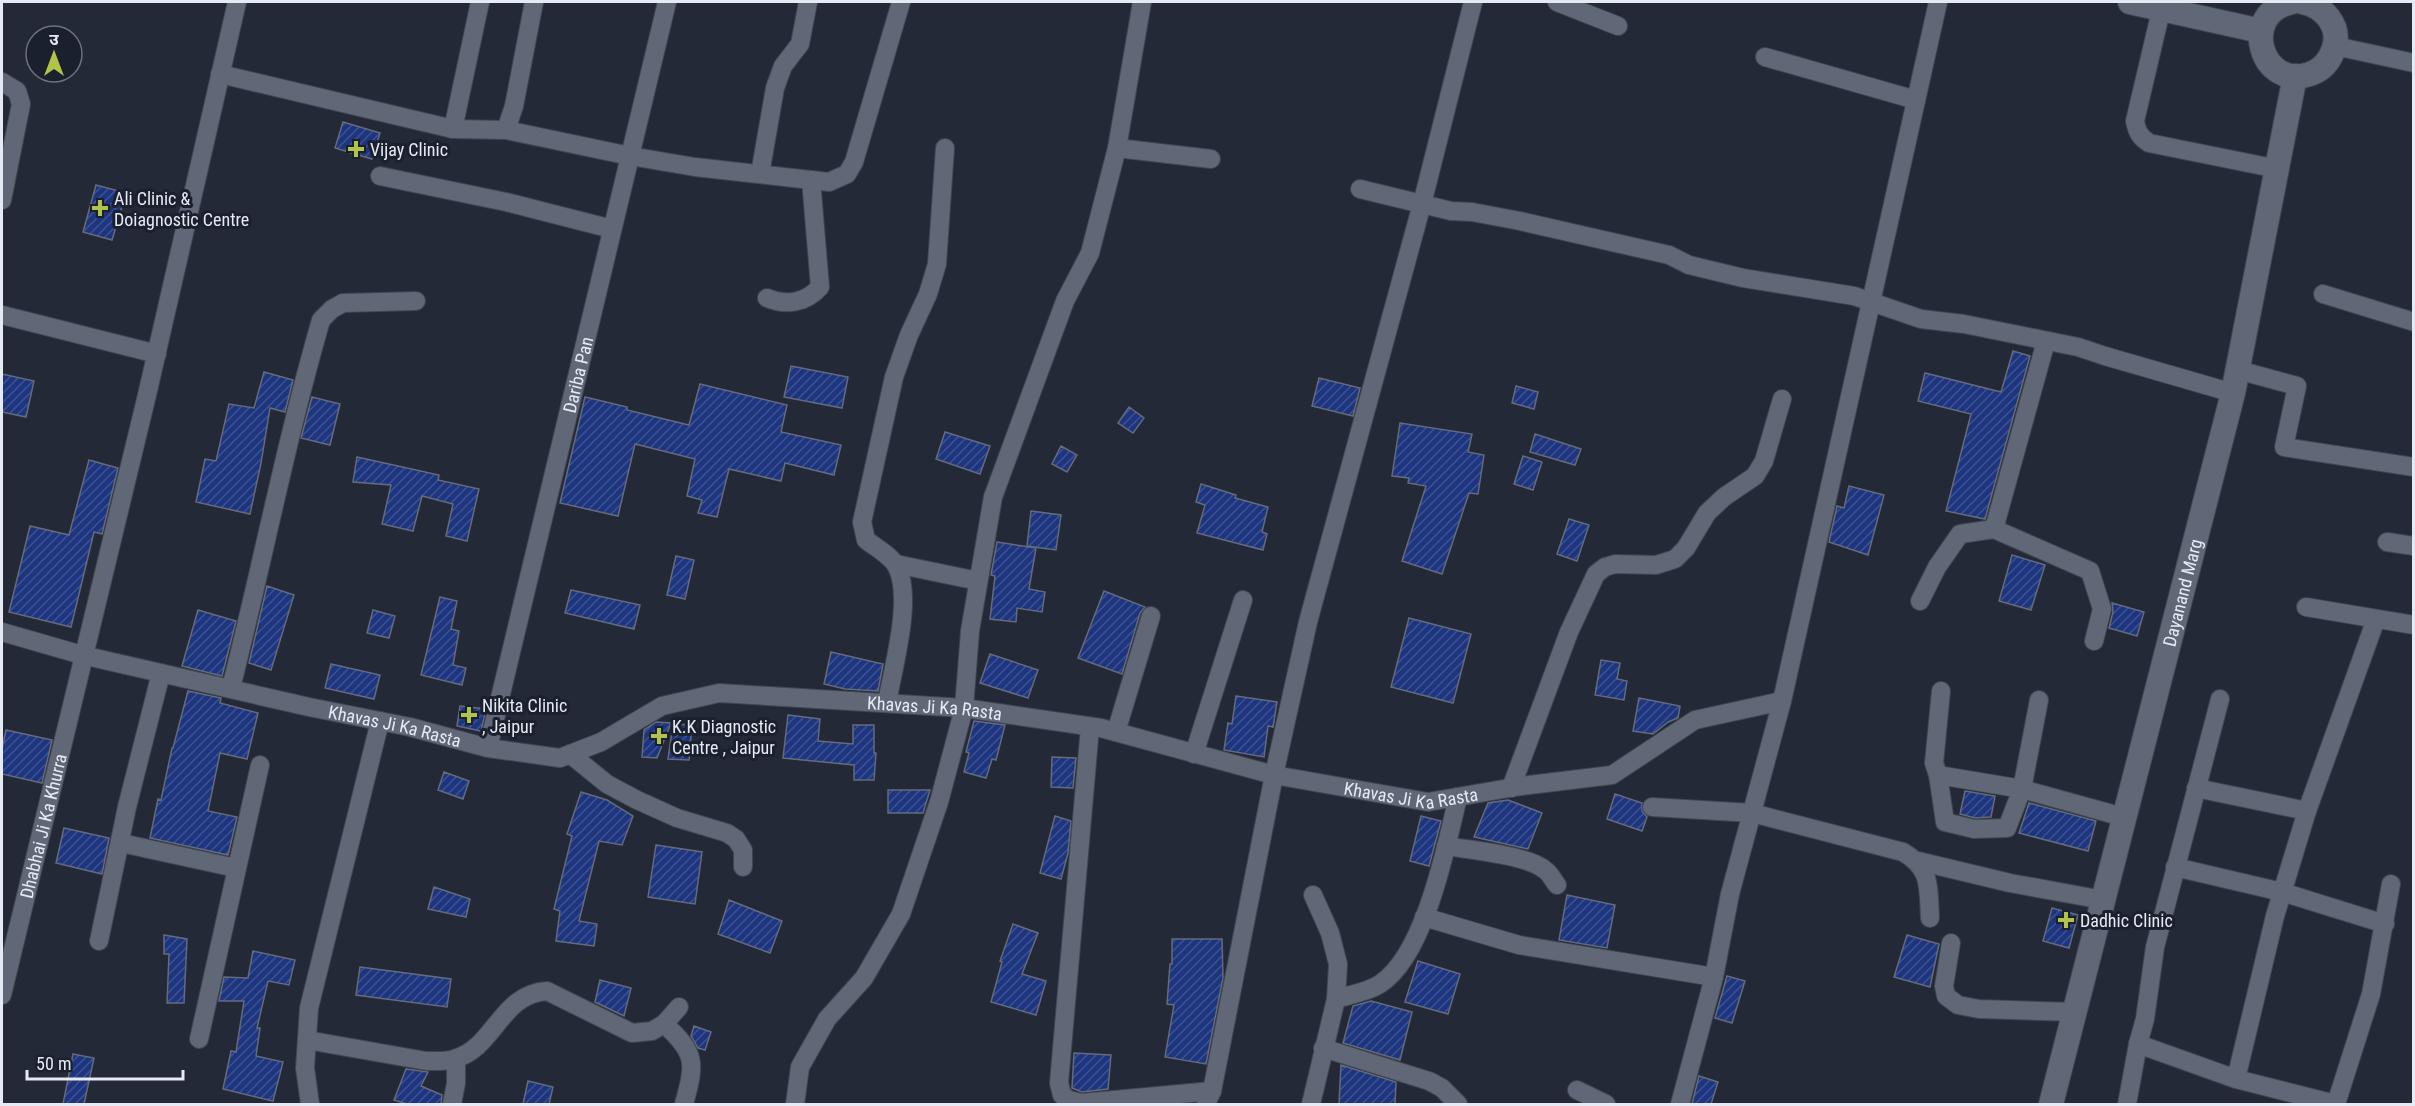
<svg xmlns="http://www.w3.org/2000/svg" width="2415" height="1106" font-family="'Roboto Condensed','Noto Sans Devanagari',sans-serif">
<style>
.building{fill:url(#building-hatch);stroke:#646b7b;stroke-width:1.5}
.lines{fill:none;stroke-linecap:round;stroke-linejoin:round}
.street-casing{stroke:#414651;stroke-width:20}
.secondary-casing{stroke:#414651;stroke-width:26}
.street{stroke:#606777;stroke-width:18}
.secondary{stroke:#606777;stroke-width:24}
.poi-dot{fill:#b2c34c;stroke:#1a202d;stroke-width:2}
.labels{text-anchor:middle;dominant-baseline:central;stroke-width:6;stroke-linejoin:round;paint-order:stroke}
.poi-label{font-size:18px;fill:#e6eaf4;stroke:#1a202d;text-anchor:start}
.street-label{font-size:18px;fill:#e6eaf4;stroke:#1a202d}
</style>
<defs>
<pattern id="building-hatch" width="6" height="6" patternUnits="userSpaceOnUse" patternTransform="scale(1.5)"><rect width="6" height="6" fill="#1d347e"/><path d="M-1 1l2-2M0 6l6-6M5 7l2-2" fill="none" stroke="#3e5291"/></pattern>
</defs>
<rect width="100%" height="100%" fill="#242937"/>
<path class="building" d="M343,122L380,133L372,159L335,148Z
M96,185L126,193L112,240L83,232Z
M2013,351L2030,356L1985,519L1946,511L1971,414L1918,401L1925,373L2001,392Z
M791,366L848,377L842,408L784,397Z
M264,372L293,380L285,412L270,408L261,463L250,514L196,502L205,459L216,461L229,404L254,408Z
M2,374L34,381L26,417L2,412Z
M1319,378L1360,388L1353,416L1312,406Z
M700,384L787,405L781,432L841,445L834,475L785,463L781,481L729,469L717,517L698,513L702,500L687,496L695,459L635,444L618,516L560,503L585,397L627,407V410L689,425Z
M1516,386L1538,392L1534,409L1512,403Z
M312,397L340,404L330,445L301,438Z
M1129,407L1144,418L1133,433L1118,423Z
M1400,423L1472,434L1468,452L1484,455L1478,494L1469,493L1442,574L1402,561L1426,486L1408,483L1409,478L1392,476Z
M945,432L990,446L980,474L936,459Z
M1535,434L1581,449L1575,465L1530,452Z
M1061,446L1077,455L1067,472L1052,464Z
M1523,456L1542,462L1533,490L1514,484Z
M357,457L439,475L438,480L479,489L467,541L446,536L453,504L422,496L413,531L382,524L391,485L353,482Z
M89,460L118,468L102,534L94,532L71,627L9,612L30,526L69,535Z
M1201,484L1236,495L1235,498L1268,507L1262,532L1267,534L1263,550L1197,533L1205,505L1196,502Z
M1849,486L1884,495L1868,555L1829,542L1837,506L1844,508Z
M1031,511L1061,515L1056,550L1027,546Z
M1569,519L1589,525L1577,561L1557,554Z
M997,542L1036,548L1029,589L1045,592L1042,612L1017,608L1016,622L990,619L995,576L991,575Z
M2012,555L2045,565L2031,610L1999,601Z
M676,556L694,560L685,599L667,595Z
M267,586L294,595L271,670L249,663Z
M571,590L640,605L634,629L565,613Z
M1104,591L1145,607L1140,613L1122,674L1078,658Z
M440,597L457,601L451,629L459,631L453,665L466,668L462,685L421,675Z
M2112,603L2144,612L2137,636L2109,628L2113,612Z
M198,610L236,621L222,676L182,666Z
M373,610L395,616L389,638L367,633Z
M1409,618L1471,634L1453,703L1391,687Z
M831,652L883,664L878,691L845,689L824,684Z
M990,654L1038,670L1028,698L980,683Z
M1601,660L1620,663L1617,679L1627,681L1624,700L1595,695Z
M331,664L380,675L374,699L325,688Z
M188,691L221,698L220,703L258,713L247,759L220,753L208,811L237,817L228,855L150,838L158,799L161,800L172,748H173Z
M1236,696L1277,702L1273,727L1268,726L1264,757L1224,750L1228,723L1232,724Z
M1639,698L1680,706L1678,718L1668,722L1653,734L1633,731Z
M460,706L486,709L481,731L457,726Z
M788,715L820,719L818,741L853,744V725H874V753H876L874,780H854V765L783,758Z
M974,721L1005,725L996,760L992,759L986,778L964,772L969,753L966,752Z
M656,722L671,723L657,758L642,757L644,730Z
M673,724L692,725L689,760L668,759Z
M6,730L52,740L42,783L2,774V749Z
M1052,757L1076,758L1073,788L1051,787Z
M444,772L469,781L463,799L438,790Z
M888,790H930L923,813H888Z
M1965,791L1995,796L1991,817L1975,818L1960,814Z
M581,792L607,800L633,816L622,845L599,841L579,921L597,924L594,946L556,941L560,911L554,909L572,836L567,834Z
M1615,794L1642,803V811L1647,817L1642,831L1607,819Z
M1508,800L1542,813L1528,849L1474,837L1488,803Z
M2029,803L2096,821L2088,851L2019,833Z
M1055,816L1071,821L1068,853L1061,879L1040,873Z
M1421,816L1441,821L1429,866L1410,861Z
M64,828L109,838L102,874L56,863Z
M656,845L702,852L695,904L648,897Z
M434,887L470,899L466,917L428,909Z
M1567,895L1615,905L1607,948L1559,940Z
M729,900L782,921L770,953L718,934Z
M2052,908L2078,915L2069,948L2043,941Z
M1013,924L1038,933L1022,974L1046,981L1036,1015L991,1002L1002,962L1000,961Z
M164,935L187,939L184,1003H167L169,954H164Z
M1907,935L1939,944L1930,987L1894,977Z
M1172,939H1222L1223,978L1206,1064L1165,1057L1174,1005L1167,1004L1170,964H1172Z
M253,951L295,960L289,985L268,981L257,1028H260L256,1056L283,1062L273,1101L223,1089L231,1051L236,1052L244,1001H219L224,977L248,978Z
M1418,961L1460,974L1448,1014L1405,1002Z
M360,967L451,979L447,1007L356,995Z
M1727,976L1745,981L1732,1023L1715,1018Z
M600,980L631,988L624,1016L595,1002Z
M1371,1001L1412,1012L1400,1060L1343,1043L1353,1006Z
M694,1026L711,1032L705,1050L698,1048L691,1036Z
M1074,1053L1111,1055L1108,1089L1082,1092L1072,1088Z
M73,1054L94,1058L84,1104H63Z
M1341,1065L1396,1082L1395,1104H1339Z
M406,1069L428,1072L421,1086L442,1095L441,1104H407L394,1100Z
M1699,1076L1718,1082L1711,1104H1692Z
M528,1081L553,1087L549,1104H523Z"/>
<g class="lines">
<defs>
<g id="street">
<path d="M1557,2L1618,26"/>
<path d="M2163,2L2135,121C2137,132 2140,137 2149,143L2278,169"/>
<path d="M2335,46L2414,63"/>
<path d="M1765,57L1916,100"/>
<path d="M220,74L453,129L506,130L514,106L534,2"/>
<path d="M2,82L17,91L21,104L2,200"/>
<path d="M453,129L480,2"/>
<path d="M506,130L630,156L695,167L829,182L847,174L854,162L901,2"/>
<path d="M1117,148L1211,159"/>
<path d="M760,174L775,88L783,66L800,44L808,2"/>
<path d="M380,176L506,202L612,229"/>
<path d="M1360,189L1451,211L1472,212L1520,221L1669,255L1689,265L1743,278L1854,296L1921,319L1964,324L2078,347L2105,356L2233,393"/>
<path d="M2323,294L2414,322"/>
<path d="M767,298C786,306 806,303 820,287L811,180"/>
<path d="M2,315L157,354"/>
<path d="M2238,370L2297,386L2284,447L2414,467"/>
<path d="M1994,529L2090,571L2102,609L2094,641"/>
<path d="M2387,542L2414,546"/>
<path d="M896,564L978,581"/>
<path d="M1920,601L1937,567L1960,534L1994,529L2046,341"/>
<path d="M2306,607L2414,625"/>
<path id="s1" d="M2,632L82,655L309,707L410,727L488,748L560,758L601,742L662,706L719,693L964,708L1101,728L1274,775L1428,802L1521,786L1612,775L1695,720L1782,701"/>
<path d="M231,688C262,565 286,441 321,320L332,309L343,303L416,301"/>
<path d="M1941,691L1934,763L1938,775L1945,822L1974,829L2007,828L2022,789L2123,817"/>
<path d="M2220,699L2155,947L2145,1019L2138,1044L2236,1079L2335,1104"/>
<path d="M887,703C893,667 913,599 897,567C892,556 875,547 866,540L862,522L894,377L909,335L928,294L937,264L945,148"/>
<path d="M1090,727L1059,1083L1062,1095L1069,1100L1081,1103L1212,1091"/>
<path d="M1116,732L1151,616"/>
<path id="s2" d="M488,748L667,2"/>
<path d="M570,754L607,784L637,800L677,818L727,833L736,839L743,850V867"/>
<path d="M1194,754L1243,600"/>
<path d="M1938,775L2022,789L2039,700"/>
<path d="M1511,788L1569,632L1596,574L1605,567L1615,564L1656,565L1675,559L1686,548L1707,513L1724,497L1755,476L1764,461L1782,399"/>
<path d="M2196,788L2307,811L2275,916L2236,1079"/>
<path d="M1652,807L1752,813L1903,852C1932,869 1928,887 1930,918"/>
<path d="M2307,811L2376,619"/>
<path d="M121,843L236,868"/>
<path d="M1446,846C1469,850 1528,855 1545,870C1550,873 1553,880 1557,885"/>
<path d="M1918,861L2010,883L2103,900"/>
<path d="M2175,867L2282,892L2385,924"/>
<path d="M1424,917L1519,945L1714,977"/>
<path d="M99,941L127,807L161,673"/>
<path d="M1951,943L1944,986L1946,996L1958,1005L1979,1009L2075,1012"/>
<path id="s3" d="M2,995L147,395L237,2"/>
<path d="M1336,999C1349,995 1368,992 1380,984C1425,955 1446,847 1458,797"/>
<path d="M664,1024C697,1053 695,1064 684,1104"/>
<path d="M199,1039L260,765"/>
<path d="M307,1040L426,1061C435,1061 445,1062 454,1059C495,1048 500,994 547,991L632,1033L652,1031L664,1024L679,1007"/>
<path d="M1323,1048L1429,1081L1442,1088L1458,1104"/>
<path d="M1577,1090L1606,1104"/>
<path d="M310,1104L305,1068L309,1008L380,721"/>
<path d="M452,1104L456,1083V1059"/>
<path d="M795,1104L800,1067L827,1019L864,978L901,914L939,802L964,708L970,631L993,497L1065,301L1090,253L1117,148L1142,2"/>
<path d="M1206,1104L1212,1091L1274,775L1308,622L1422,204L1473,2"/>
<path d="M1311,1104L1336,999L1338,964L1330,933L1313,895"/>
<path d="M1680,1104L1714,977L1730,894L1782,701L1938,2"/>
<path d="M2127,1104L2138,1044"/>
<path d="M2336,1104L2371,994L2391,884"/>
</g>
<g id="secondary">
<path d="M2130,2L2261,31"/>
<path d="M2292,2C2238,13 2261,91 2310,74C2322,70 2330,61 2334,48C2341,26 2324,6 2302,2"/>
<path id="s4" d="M2051,1104L2233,393L2295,76"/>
</g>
</defs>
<use href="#street" class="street-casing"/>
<use href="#secondary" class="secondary-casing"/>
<use href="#street" class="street"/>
<use href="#secondary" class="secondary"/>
</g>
<g class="poi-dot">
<path d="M353 140h6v6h6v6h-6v6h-6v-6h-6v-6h6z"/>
<path d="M97 199h6v6h6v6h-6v6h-6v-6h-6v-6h6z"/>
<path d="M466 706h6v6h6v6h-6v6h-6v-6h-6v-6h6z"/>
<path d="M656 727h6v6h6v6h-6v6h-6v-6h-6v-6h6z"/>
<path d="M2063 911h6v6h6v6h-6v6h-6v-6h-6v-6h6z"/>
</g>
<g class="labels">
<g class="poi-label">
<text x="370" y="149">Vijay Clinic</text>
<text x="114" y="198">Ali Clinic &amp;<tspan x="114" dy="21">Doiagnostic Centre</tspan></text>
<text x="482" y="705">Nikita Clinic<tspan x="482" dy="21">, Jaipur</tspan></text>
<text x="672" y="726">K.K Diagnostic<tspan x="672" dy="21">Centre , Jaipur</tspan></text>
<text x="2080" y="920">Dadhic Clinic</text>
</g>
<g class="street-label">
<text stroke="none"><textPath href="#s2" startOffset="384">Dariba Pan</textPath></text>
<text stroke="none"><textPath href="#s4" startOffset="528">Dayanand Marg</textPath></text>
<text stroke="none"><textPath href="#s1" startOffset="962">Khavas Ji Ka Rasta</textPath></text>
<text stroke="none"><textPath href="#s1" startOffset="404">Khavas Ji Ka Rasta</textPath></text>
<text stroke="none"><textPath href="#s1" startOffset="1448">Khavas Ji Ka Rasta</textPath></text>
<text stroke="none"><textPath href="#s3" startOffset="174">Dhabhai Ji Ka Khurra</textPath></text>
</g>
</g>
<rect width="2415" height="1106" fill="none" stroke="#e6eaf4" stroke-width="6"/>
<g transform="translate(54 54)"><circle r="28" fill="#1a202d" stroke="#6c717d" stroke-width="1.5"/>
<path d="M0-4.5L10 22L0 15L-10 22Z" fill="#b2c34c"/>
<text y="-9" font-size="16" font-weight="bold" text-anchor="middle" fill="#e6eaf4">उ</text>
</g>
<path d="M27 1070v9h156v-9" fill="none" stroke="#e6eaf4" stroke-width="3"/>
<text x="36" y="1070" font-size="18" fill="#e6eaf4" stroke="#1a202d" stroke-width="4.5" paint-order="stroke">50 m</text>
</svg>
